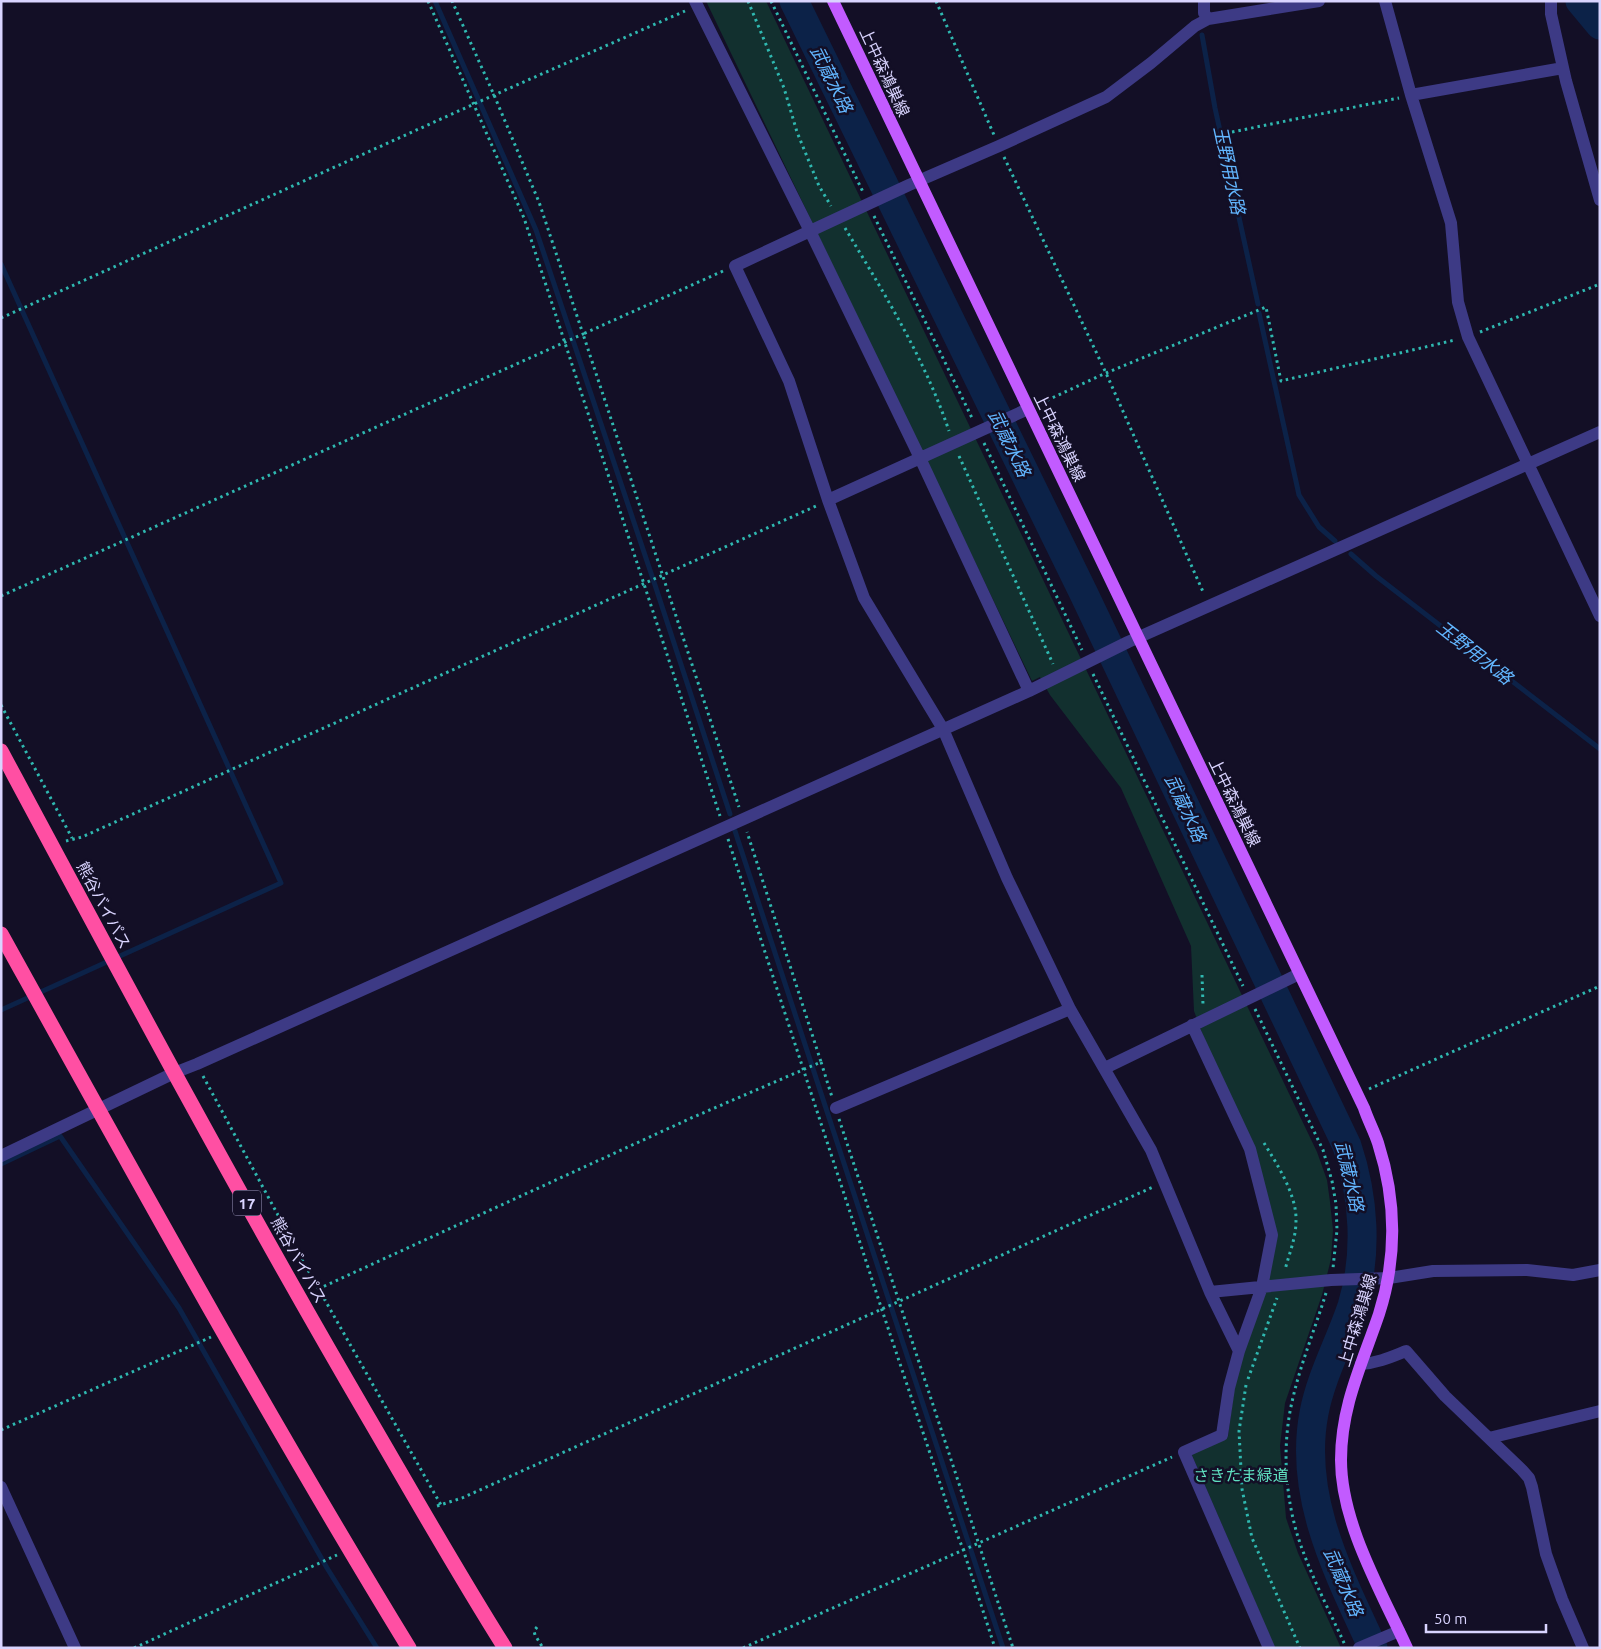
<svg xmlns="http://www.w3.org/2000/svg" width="1601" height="1649" font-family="Ubuntu,'Noto Sans JP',sans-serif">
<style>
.green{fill:#12302f}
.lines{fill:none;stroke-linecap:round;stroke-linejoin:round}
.stream{stroke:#0c2248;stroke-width:5}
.river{stroke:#0c2248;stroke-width:29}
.path{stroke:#2fb8b0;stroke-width:3;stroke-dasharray:2.5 4;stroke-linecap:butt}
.minor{stroke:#3d3a85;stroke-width:12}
.major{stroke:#c25bff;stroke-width:12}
.highway{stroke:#ff4fa3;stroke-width:15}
.labels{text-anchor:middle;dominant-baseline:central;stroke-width:5;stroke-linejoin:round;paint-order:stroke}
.shield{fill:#130f26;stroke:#9e99be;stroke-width:1}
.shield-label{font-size:15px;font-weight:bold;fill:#d9d4ff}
.street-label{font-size:16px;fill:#d9d4ff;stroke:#130f26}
.park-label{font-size:16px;fill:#5fe0c0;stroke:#130f26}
.water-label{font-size:18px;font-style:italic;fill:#62b6ff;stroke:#130f26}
</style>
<rect width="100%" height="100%" fill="#130f26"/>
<path class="green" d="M706,1H766L1317,1152L1327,1180L1330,1202L1333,1230L1331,1259L1322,1295L1285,1403L1280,1446L1286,1518L1298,1553L1341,1648H1275L1191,1453L1228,1436L1235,1384L1276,1233L1194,1011L1191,946L1121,788L1050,695L1040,677L1032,681Z"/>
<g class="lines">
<path class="stream" d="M435,1L536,230L655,585L730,814
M1202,35L1215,108L1258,304
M1,264L281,883L1,1010
M1259,313L1299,495L1319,527L1335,541
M1351,554L1376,576L1600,749
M735,831L1003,1648
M1,1164L60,1136L179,1308L327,1568L377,1648"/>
<path class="river" d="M794,1L1083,592L1347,1146C1364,1197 1368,1254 1352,1306C1340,1342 1321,1376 1314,1413C1298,1497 1339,1574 1373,1648
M1580,1L1600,25"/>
<path class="path" d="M428,1L524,218L720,816
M748,1L784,88L797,132L819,186L831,206
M771,1L863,192
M936,1L994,135
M1232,132L1399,98
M1004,157L1106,373L1204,594
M874,216L973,420
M845,228C884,293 925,359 949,431
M723,271L583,334L739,807
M1,318L494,95L685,11
M1480,332L1600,284
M1041,403L1106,373L1266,307L1281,381L1455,340
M984,443L1082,650
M959,456L1053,664
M1,596L583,334L539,202L494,95L452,1
M1093,674L1243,986
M1,705L72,838
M728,839L882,1310L957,1534L963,1549L995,1648
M66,841L82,837L816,506
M1202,975L1203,1005
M1255,1009L1323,1150L1332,1181L1336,1204L1337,1230L1333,1268
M821,1062L832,1097
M203,1076L300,1256L441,1505
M1369,1089L1600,986
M839,1119L1013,1648
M1264,1143C1277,1164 1297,1195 1296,1221C1296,1238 1289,1254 1285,1270
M318,1289L689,1119L821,1062L747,832
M1326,1293C1315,1329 1300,1365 1292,1402C1282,1445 1285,1495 1298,1537C1310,1574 1329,1610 1345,1645
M1248,1379L1277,1298
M1246,1385L1239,1431L1242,1489L1252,1538L1300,1648
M1,1430L211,1337
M437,1506L462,1498L1153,1187
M537,1627L534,1631L535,1635L543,1648
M134,1648L337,1555
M743,1648L1172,1457"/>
<path class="minor" d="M695,1L810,231L920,458L1029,691
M1204,1V13L1208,19
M1385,1L1411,95L1451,223L1458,302L1468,337L1600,616
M1551,1V14L1566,81L1600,200
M1411,95L1563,68
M828,500L1028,409
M1192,1025L1250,1149L1272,1235L1262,1287L1239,1351L1229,1388L1222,1435L1184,1452L1269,1648
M1105,1068L1299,974
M836,1108L1070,1009
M1,1156L174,1073L197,1064L1029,691L1128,642L1600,432
M1210,1292L1331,1280L1389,1278L1433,1271L1527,1270L1573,1275L1600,1270
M1239,1351L1210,1292L1151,1150L1070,1009L1007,878L943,729L864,598L828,500L789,381L735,266L909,185L999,146L1106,97L1151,63L1195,26L1208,19L1319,1
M1361,1364C1378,1363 1391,1357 1406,1351L1445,1396L1522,1470L1529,1478L1532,1487L1546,1554L1562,1599L1583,1648
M1489,1438L1600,1411
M1,1487L75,1648
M1359,1648L1399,1631"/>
<path class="major" d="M833,1L1364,1108C1368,1120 1374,1131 1378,1143C1396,1199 1397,1258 1379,1314C1362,1364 1341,1406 1341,1460C1341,1523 1381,1591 1407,1648"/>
<path class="highway" d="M1,751C121,975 240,1198 368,1417C413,1494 457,1572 505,1648
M1,934C134,1174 266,1414 409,1648"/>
</g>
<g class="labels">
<rect class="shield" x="233" y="1190.5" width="28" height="25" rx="4"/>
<g class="shield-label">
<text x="247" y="1203">17</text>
</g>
<g class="street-label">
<text transform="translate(885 72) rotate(65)">上中森鴻巣線</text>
<text transform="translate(1060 437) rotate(64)">上中森鴻巣線</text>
<text transform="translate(1235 802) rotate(64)">上中森鴻巣線</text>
<text transform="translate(104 905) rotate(62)">熊谷バイパス</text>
<text transform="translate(299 1260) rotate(61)">熊谷バイパス</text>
<text transform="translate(1357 1320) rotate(-73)">上中森鴻巣線</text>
</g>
<g class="park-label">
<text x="1241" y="1475">さきたま緑道</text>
</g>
<g class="water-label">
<text transform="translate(832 79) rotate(64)">武蔵水路</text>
<text transform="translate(1230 170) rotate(78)">玉野用水路</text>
<text transform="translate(1010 443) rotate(64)">武蔵水路</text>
<text transform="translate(1475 652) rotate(38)">玉野用水路</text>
<text transform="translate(1186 808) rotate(65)">武蔵水路</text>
<text transform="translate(1350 1176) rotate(77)">武蔵水路</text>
<text transform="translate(1344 1582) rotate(67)">武蔵水路</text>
</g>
</g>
<rect width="1601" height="1649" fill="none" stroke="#d9d4ff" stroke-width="5"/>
<path d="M1426 1624v8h120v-8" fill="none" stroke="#d9d4ff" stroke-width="2.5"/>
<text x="1434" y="1624" font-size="15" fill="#d9d4ff" stroke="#130f26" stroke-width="4" paint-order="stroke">50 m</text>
</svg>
